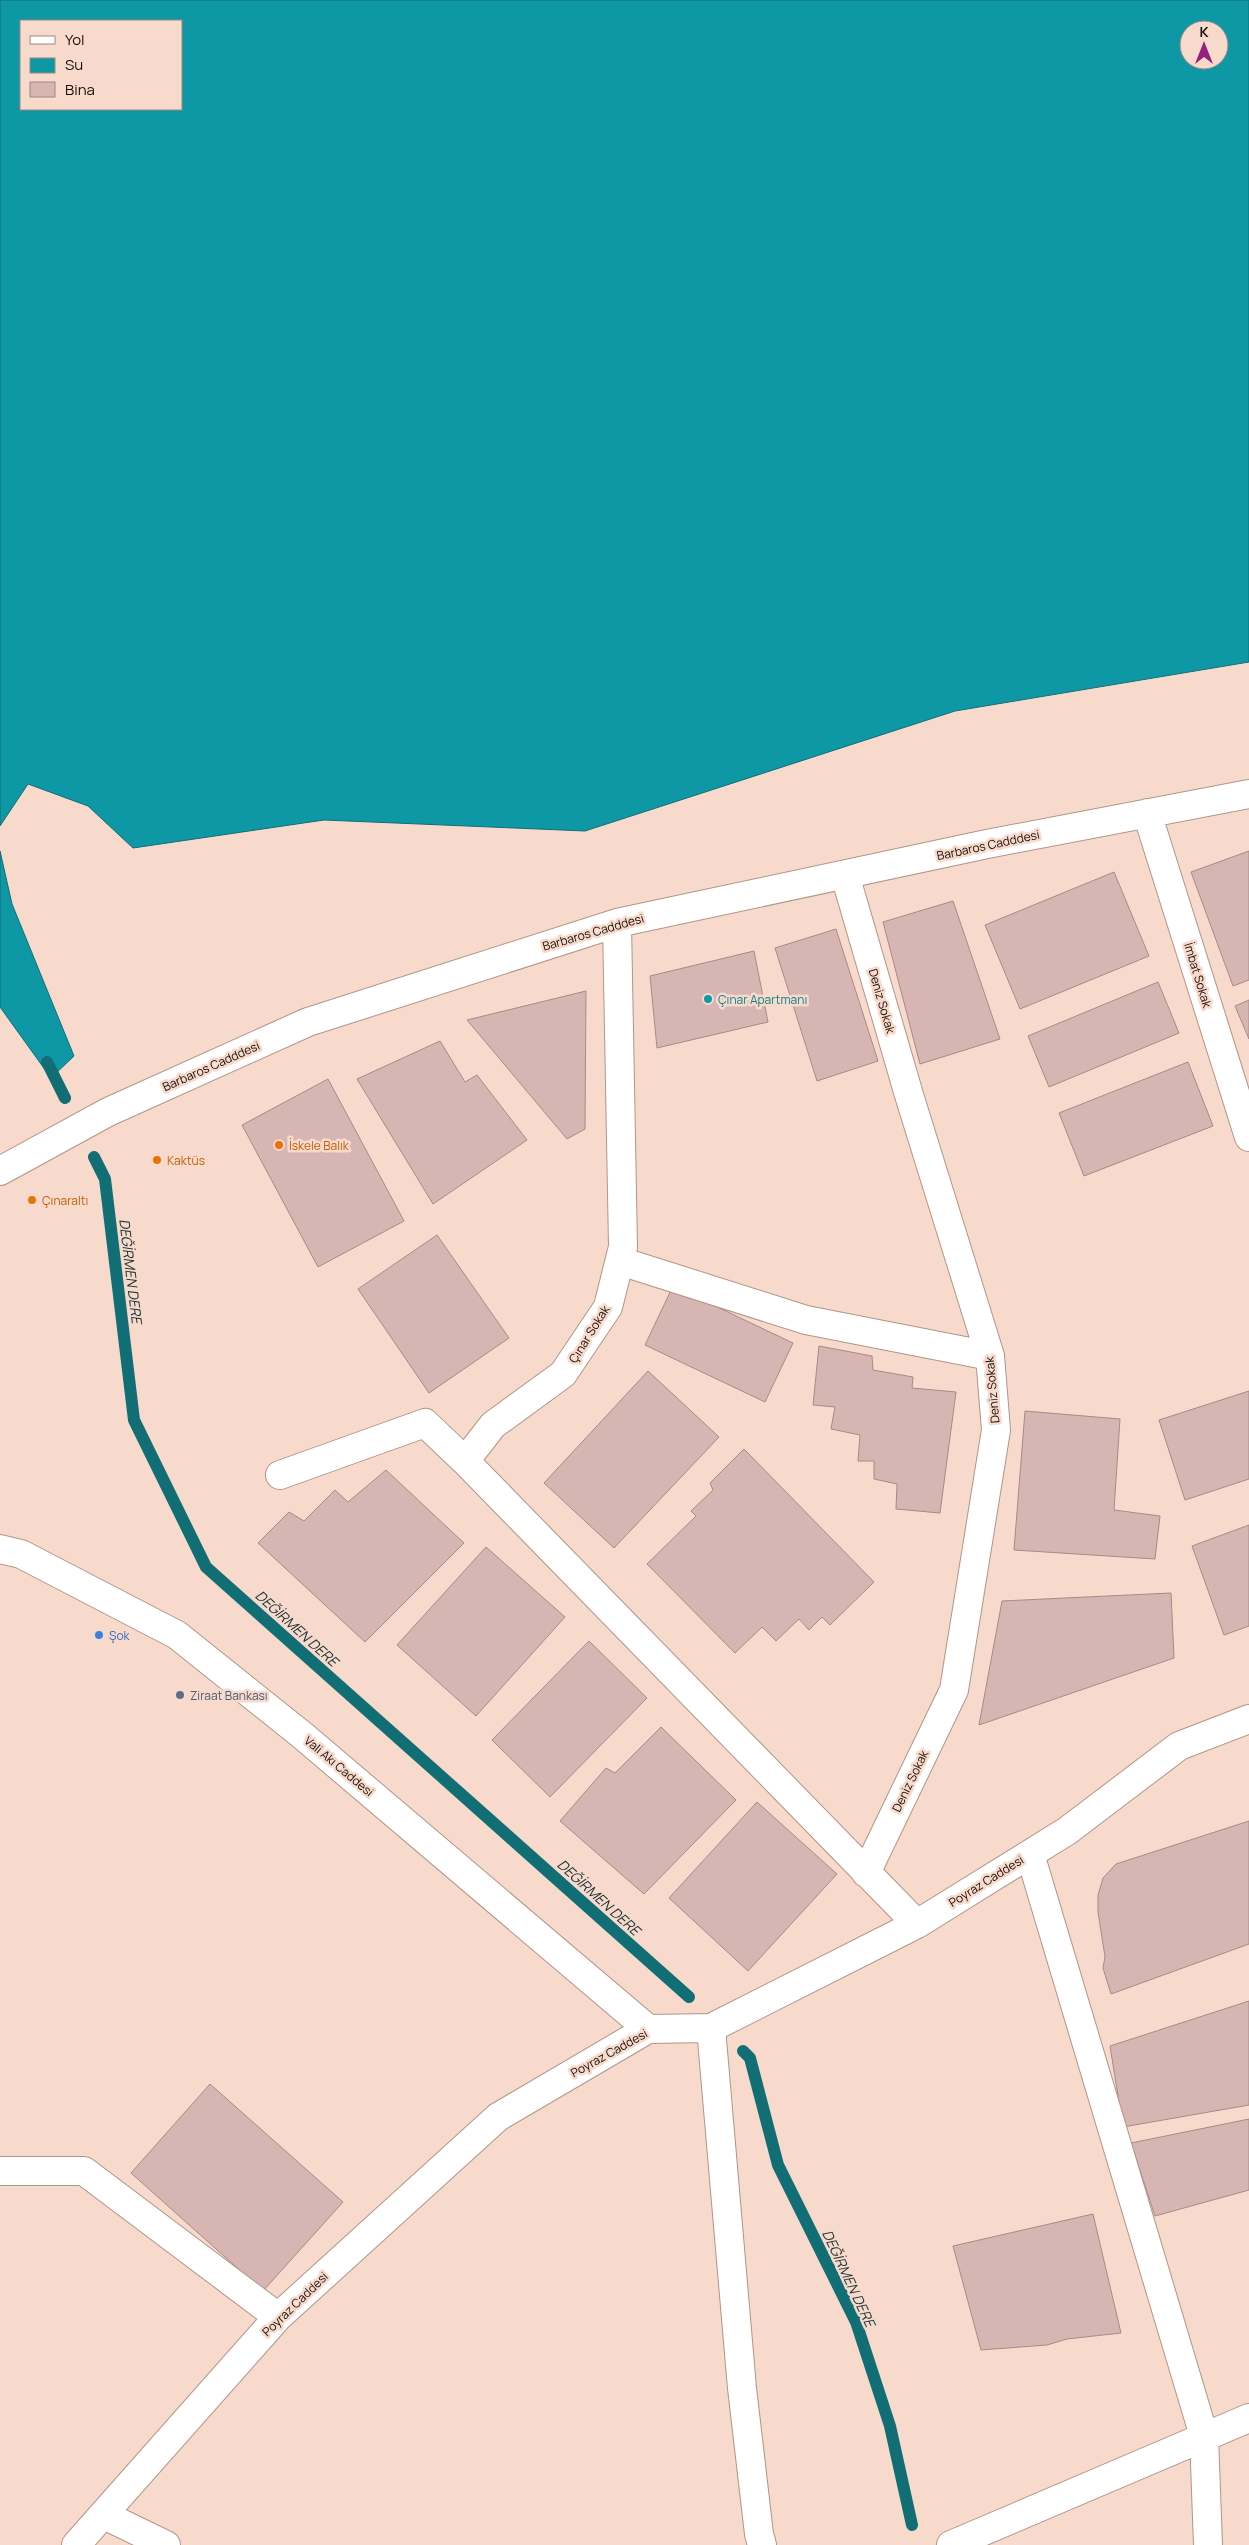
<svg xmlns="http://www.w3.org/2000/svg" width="1249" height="2545" font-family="Manrope,sans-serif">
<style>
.water{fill:#0e97a4;stroke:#116e75;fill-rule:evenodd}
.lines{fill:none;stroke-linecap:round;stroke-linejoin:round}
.stream{stroke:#116e75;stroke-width:12}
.building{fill:#d7b5b3;stroke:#a98987}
.minor-casing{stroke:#b19587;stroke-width:30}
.minor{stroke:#fff;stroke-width:28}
.culture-dot{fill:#0f9aa8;stroke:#f8dacc;stroke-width:2}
.food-dot{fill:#e8710a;stroke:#f8dacc;stroke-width:2}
.shop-dot{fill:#3f7fe0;stroke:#f8dacc;stroke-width:2}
.service-dot{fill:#5c6f8a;stroke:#f8dacc;stroke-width:2}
.labels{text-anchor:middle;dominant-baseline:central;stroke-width:5;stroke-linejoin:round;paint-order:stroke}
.street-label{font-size:12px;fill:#170d08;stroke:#f8dacc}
.culture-label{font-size:12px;fill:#0d838f;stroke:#f8dacc;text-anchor:start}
.food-label{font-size:12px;fill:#c56008;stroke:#f8dacc;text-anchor:start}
.shop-label{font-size:12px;fill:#366cbe;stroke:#f8dacc;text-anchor:start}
.service-label{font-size:12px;fill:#4e5e75;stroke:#f8dacc;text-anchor:start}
.water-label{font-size:14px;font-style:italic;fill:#173134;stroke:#f8dacc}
</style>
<rect width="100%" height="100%" fill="#f8dacc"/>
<path class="water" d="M0,0H1249V662L955,711L585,831L324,820L133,848L88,806L28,784L0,826ZM21,21H181V109H21ZM1189,30H1219V60H1189Z
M0,851L12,904L74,1056L51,1078L0,1007Z"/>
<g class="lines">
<path class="stream" d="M47,1062L65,1098
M94,1157L105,1179L134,1420L206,1567L689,1997
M743,2051L750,2058L778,2165L856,2322L890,2426L912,2525"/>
</g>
<path class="building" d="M1249,851V980L1233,986L1191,872Z
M1114,872L1149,956L1020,1009L985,925Z
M953,901L1000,1039L920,1064L883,922Z
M836,929L878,1061L817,1081L775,948Z
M754,951L768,1022L657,1048L650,976Z
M1158,982L1179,1033L1049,1087L1028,1036Z
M586,991L585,1129L567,1139L467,1020Z
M1249,1000V1039L1235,1006Z
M440,1041L465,1082L477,1075L527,1140L433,1204L357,1079Z
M1188,1062L1213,1126L1084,1176L1059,1113Z
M328,1079L404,1221L318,1267L242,1125Z
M437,1235L509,1338L429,1393L358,1289Z
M673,1286L793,1343L765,1402L645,1345Z
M819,1346L872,1356L873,1370L913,1377L912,1388L956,1392L940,1513L896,1509L897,1484L874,1479V1461H858L860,1435L831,1429L835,1407L813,1405Z
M648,1371L719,1437L614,1548L544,1483Z
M1249,1391V1479L1185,1500L1159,1420Z
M1025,1411L1120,1419L1114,1510L1160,1516L1155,1559L1014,1550Z
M744,1449L874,1582L830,1625L822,1617L809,1630L799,1619L776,1641L762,1627L735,1653L647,1564L696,1516L691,1511L713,1490L710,1483Z
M386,1470L464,1543L365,1642L258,1543L289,1512L304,1521L335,1490L348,1502Z
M1249,1525V1626L1224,1635L1192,1546Z
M486,1547L565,1617L476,1716L397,1645Z
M1171,1593L1174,1658L979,1725L1002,1601Z
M589,1641L647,1698L550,1797L492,1740Z
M661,1727L736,1800L644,1894L560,1821L606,1768L615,1773Z
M757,1802L837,1874L748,1971L669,1898Z
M1249,1821V1944L1111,1994L1103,1968L1105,1957L1098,1912V1895L1103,1878L1116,1864Z
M1249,2001V2105L1123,2127L1110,2046Z
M210,2084L343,2202L263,2291L131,2173Z
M1249,2119V2190L1155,2216L1131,2143Z
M1093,2214L1121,2333L1067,2339L1047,2345L981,2350L953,2246Z"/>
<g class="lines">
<defs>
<path id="minor" d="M1147,813L1249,1137
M845,875L909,1095L990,1356L996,1430L954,1690L866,1873
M0,1171L108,1112L308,1022L617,923L987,844L1249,794
M620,1261L806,1320L990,1356
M465,1461L917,1924
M280,1475L425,1423L465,1461L493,1425L563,1374L608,1307L623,1247L617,923
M0,1549L21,1554L177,1635L302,1735L648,2029
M1030,1854L1204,2436L1208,2545
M711,2028L742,2388L759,2534L762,2545
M0,2171H84L278,2317
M104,2515L166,2545
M76,2545L278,2317L498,2117L648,2029L711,2028L917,1924L1067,1831L1179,1746L1249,1719
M951,2545L1249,2418"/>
</defs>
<use href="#minor" class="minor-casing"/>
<use href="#minor" class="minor"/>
</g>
<circle class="culture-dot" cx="708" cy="999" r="5"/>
<g class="food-dot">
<circle cx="279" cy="1145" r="5"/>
<circle cx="157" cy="1160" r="5"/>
<circle cx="32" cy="1200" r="5"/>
</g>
<circle class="shop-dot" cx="99" cy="1635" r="5"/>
<circle class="service-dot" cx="180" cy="1695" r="5"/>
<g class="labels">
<g class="street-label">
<text transform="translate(988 845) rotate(-12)">Barbaros Cadddesi</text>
<text transform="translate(593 932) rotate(-16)">Barbaros Cadddesi</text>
<text transform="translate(1198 975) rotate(73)">İmbat Sokak</text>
<text transform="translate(882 1001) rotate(74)">Deniz Sokak</text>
<text transform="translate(211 1066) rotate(-24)">Barbaros Cadddesi</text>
<text transform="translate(589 1334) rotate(-58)">Çınar Sokak</text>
<text transform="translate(992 1390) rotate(-95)">Deniz Sokak</text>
<text transform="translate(339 1766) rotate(40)">Vali Akı Caddesi</text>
<text transform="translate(910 1781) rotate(-64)">Deniz Sokak</text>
<text transform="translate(986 1881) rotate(-32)">Poyraz Caddesi</text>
<text transform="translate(609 2053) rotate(-29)">Poyraz Caddesi</text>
<text transform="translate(295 2304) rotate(-44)">Poyraz Caddesi</text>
</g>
<g class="culture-label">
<text x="718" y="999">Çınar Apartmanı</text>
</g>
<g class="food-label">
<text x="289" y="1145">İskele Balık</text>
<text x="167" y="1160">Kaktüs</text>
<text x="42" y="1200">Çınaraltı</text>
</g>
<g class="shop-label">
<text x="109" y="1635">Şok</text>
</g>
<g class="service-label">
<text x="190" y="1695">Ziraat Bankası</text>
</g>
<g class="water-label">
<text transform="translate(131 1271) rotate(83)">DEĞİRMEN DERE</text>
<text transform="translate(297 1628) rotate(42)">DEĞİRMEN DERE</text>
<text transform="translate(599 1897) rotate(42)">DEĞİRMEN DERE</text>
<text transform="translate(849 2278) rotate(65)">DEĞİRMEN DERE</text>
</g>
</g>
<rect x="20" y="20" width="162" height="90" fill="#f8dacc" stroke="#9e887e"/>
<rect x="30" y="36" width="25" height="8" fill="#ffffff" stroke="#9e887e"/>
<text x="65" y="45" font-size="15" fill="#170d08">Yol</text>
<rect x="30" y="58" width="25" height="15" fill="#0e97a4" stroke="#9e887e"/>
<text x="65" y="70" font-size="15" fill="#170d08">Su</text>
<rect x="30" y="82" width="25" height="15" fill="#d7b5b3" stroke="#9e887e"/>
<text x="65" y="95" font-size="15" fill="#170d08">Bina</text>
<g transform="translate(1204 45)"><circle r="24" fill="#f8dacc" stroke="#9e887e"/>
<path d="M0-4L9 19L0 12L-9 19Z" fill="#94217f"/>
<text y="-8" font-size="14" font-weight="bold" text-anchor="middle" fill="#170d08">K</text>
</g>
</svg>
